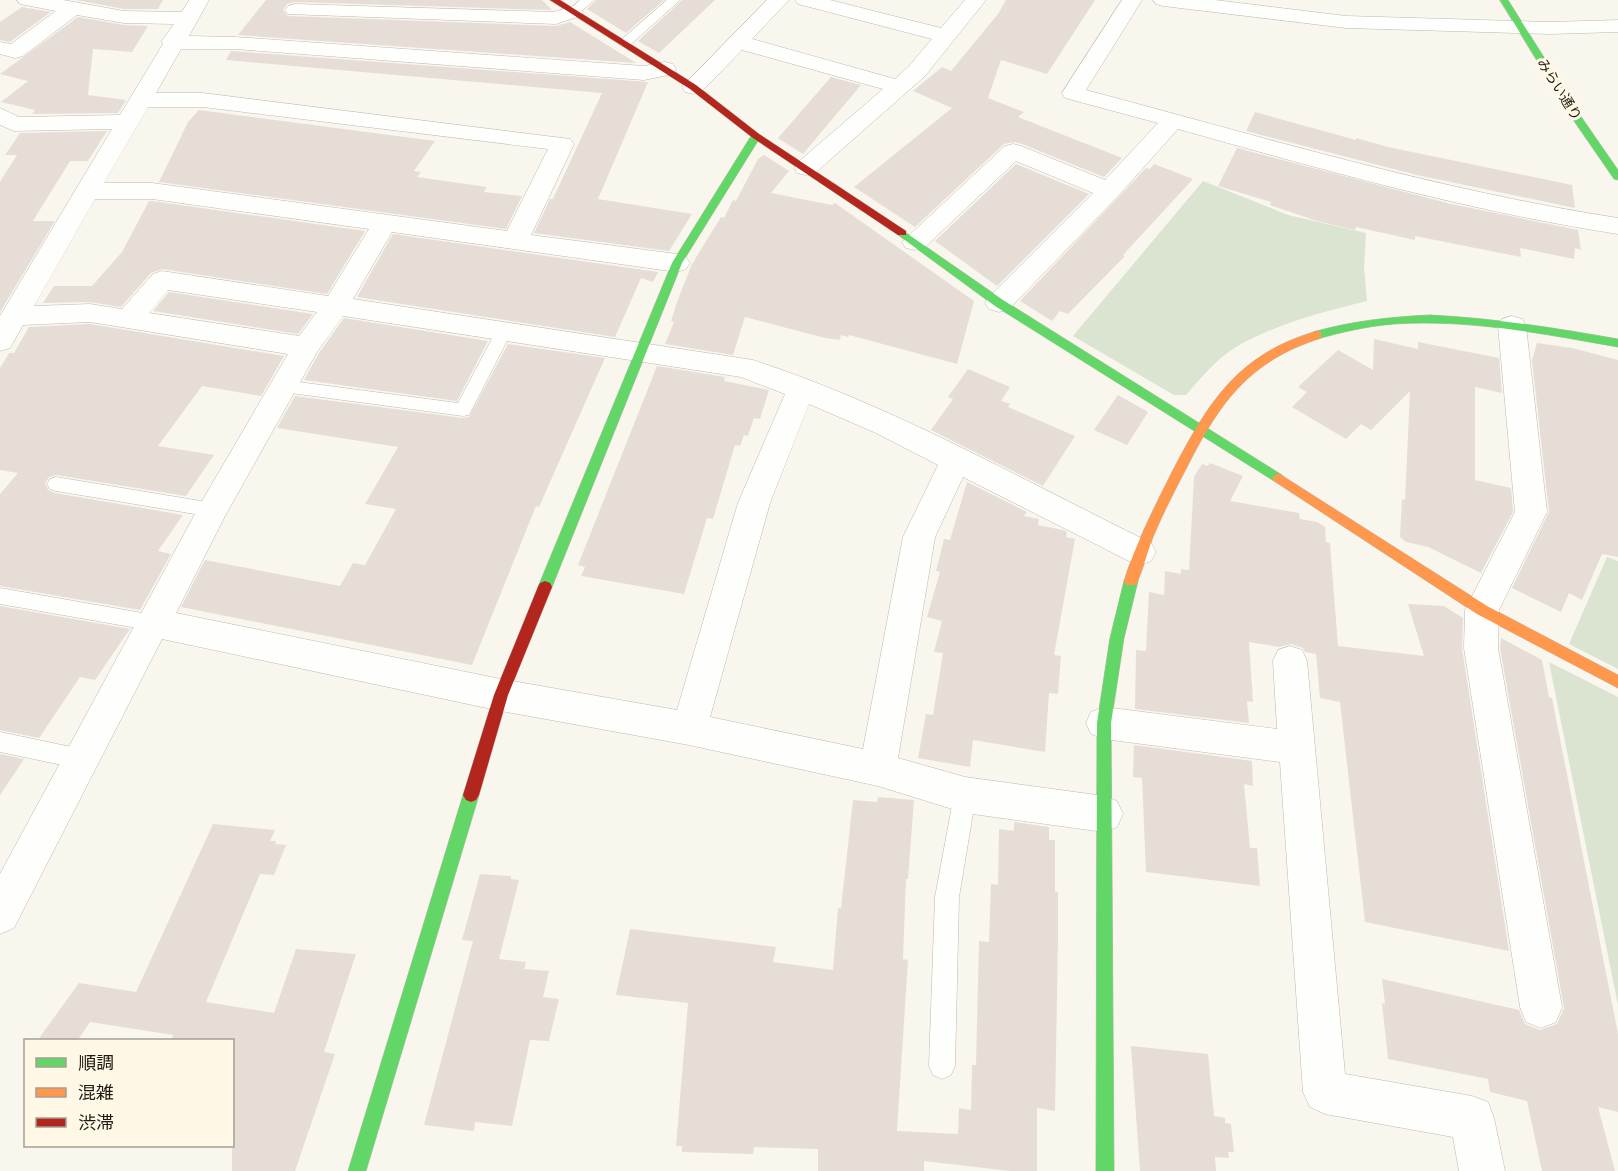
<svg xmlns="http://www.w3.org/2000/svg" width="1618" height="1171" font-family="Commissioner,'Noto Sans JP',sans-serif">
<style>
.green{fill:#dae4d1}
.building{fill:#e6ded6}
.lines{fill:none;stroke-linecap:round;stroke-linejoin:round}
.lane-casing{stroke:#bcb9b1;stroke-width:1}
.street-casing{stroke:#bcb9b1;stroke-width:1}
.fast-casing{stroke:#bcb9b1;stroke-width:1}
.slow-casing{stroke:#bcb9b1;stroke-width:1}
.jam-casing{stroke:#bcb9b1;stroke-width:1}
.lane{fill:#fefefc;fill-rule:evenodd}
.street{fill:#fefefc;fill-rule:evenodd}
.fast{fill:#63d668;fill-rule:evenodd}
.slow{fill:#ff974d;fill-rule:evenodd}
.jam{fill:#b3261e;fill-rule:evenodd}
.labels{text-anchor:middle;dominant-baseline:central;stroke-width:6;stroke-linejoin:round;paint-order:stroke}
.far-street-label{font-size:14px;fill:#1e1b13;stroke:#fff8e7}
</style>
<rect width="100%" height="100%" fill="#f9f6ed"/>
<path class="green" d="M1203,181L1288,215L1366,233L1364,267L1367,301C1322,312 1276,324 1236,347C1216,359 1201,378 1186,395H1174L1073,336Z
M1607,557L1618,561V669L1569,644Z
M1549,662L1618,697V1005Z"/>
<path class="building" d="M76,0H163L158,9H124Z
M266,0H542L552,10L295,2L287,4L283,10L288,16L556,26L570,22L636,63L238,35Z
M596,0H664L626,33L587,9Z
M682,0H715L659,53L638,41Z
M1006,0H1095L1047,74L1001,60L988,98L1024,112L1018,117L1122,158L1104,177L1022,144L1014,142L1004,144L915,227L854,187L952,108L913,91L942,67L951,71L998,14Z
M22,7L51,12L10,42L0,40V22Z
M78,17L124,25L148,26L132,52L93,49L88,95L126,100L118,113L32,114L35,110L1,102L28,81L0,74Z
M231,51L648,82L598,199L692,214L669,251L534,233L550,199H553L602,93L226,60Z
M831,77L861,85L803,154L778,138Z
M199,110L435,141L414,171L421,172L417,177L487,187L484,192L522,196L506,229L159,182L188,122Z
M1255,112L1356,140V138L1388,147L1572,185L1575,208L1417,175L1246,131Z
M107,131L88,161H70L33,221H55L0,312V182L17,155H5L20,133Z
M1237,148L1451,204L1578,230L1581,250L1575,248L1574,259L1520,248L1521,257L1415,236V240L1356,227L1355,230L1317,221L1270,205L1271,202L1218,186Z
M764,155L789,171L771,193L832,205L835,203L974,301L957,364L849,335L848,337L841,335L840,340L825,338L745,317L733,355L665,344L674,322L671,321L677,302L692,264L721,217L724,218L733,200L736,201L758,159Z
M1016,164L1089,194L997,286L935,241Z
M1154,164L1193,179L1123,255L1125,256L1068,314L1060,311L1052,321L1020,301L1146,168L1150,169Z
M149,201H152L365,231L327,294L162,269L151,273L121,307L90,302L43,303L54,286H92L122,252Z
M393,234L658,272L653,282L641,278L615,337L357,297Z
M169,292L313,314L298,334L153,311Z
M344,318L488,341L457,401L304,380L319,353Z
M90,324L284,356L261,396L202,386L158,446L214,455L186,496L56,475L49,477L45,483L48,490L55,493L183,515L158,551L171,554L140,610L0,586V494L18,473L0,470V368L9,353H14L29,327Z
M1374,339L1418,349V342L1499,358L1502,393L1475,387V480L1511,488L1513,512L1481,573L1428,547L1406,542L1400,537L1402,499L1405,500L1410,391L1371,430L1361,424L1346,439L1292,407L1307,392L1298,387L1338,350L1373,370Z
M1537,343L1572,348L1618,360V557L1602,554L1582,600L1569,593L1561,612L1512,588L1549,512L1532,360Z
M508,344L605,358L539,507L536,506L472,665L181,607L205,560L340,586L353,563L365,565L396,509L365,504L398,447L277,428L295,396L463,418L469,417Z
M657,366L725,377L724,381L769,390L760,419L754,418L748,436L744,435L740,446L735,445L713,519L707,518L684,594L581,576L585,567L578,565Z
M968,369L1010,387L1001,401L1010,404L1008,407L1075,436L1043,486L931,430L953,399L948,397Z
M1118,395L1148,412L1127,445L1094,430Z
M1210,463L1243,476L1230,501L1299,513L1300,519L1317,522L1325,527L1326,542L1330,543L1338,646L1424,656L1408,604L1444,606L1463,618L1462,648L1509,951L1365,922L1340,702L1320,698L1316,654L1305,652L1303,648L1291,644L1279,647L1249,642L1253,702L1247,701L1249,723L1135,709L1136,650L1146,651L1149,592L1164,595L1165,571L1181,574V569L1189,570L1194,477L1202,464L1208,466Z
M967,482L1027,512L1024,516L1039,519L1038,525L1063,530L1067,532L1066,537L1075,539L1054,655L1061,656L1058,694L1049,693L1045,752L973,740L970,767L918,758L926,714L933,715L943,653L934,652L942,621L927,617L940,572L936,571L944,539L950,540Z
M0,606L130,629L95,680L80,677L39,738L0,730Z
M1501,638L1542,660L1549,697L1552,698L1618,1034V1112L1598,1107L1615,1171H1542L1527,1101L1490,1092L1488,1079L1388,1059L1382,1003L1385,1004L1382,979L1519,1010L1525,1024L1540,1030L1557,1024L1564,1008L1500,648Z
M1134,745L1252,761L1253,786L1244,784L1250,848H1257L1260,886L1146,872L1142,778L1133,777Z
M0,754L24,759L0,795Z
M878,797L914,800L908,879H906L903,959L908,960L897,1131L958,1134L959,1108L971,1110L972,1065H976L979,941L989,942L991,884L998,885L999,829L1014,831V822L1049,827V840H1055V892H1058V938L1055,1111L1037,1108V1171H1010L924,1161V1171H818V1149L754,1147L753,1154L682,1152V1146H676L688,1003L616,995L630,929L776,947L773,962L833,970L838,908H841L853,800L877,802Z
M213,824L275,830L270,841H276L275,844L286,845L274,875L260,874L206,1002L274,1013L296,949L356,954L324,1052L335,1054L295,1171H232V1041H171L173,1035L90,1022L77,1041H37L79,983L136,992Z
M480,874L511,876V879L519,880L499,959L526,962L524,969L549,971L543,997L559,999L549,1041L530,1040L512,1126L475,1122L474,1131L424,1125L473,941L462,940Z
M1131,1046L1208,1054L1214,1116L1225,1118V1123L1231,1124L1234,1152H1228L1229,1158L1215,1157L1216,1171H1140Z"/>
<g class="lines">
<defs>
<path id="lane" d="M580,0H594L577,15H569L567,12Z
M667,0H680L629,46H621L619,43L621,40Z
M504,325L510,327L512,331L469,415L463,416L283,392L277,390L274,386L277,382L283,380L458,403L496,331L498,327Z
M56,477L213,503L220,505L222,510L220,515L213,517L56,491L50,489L47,484L50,479Z
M0,588L154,615L161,617L164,623L161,629L154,631L0,604Z
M0,732L81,749L89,752L92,759L89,766L81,769L0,752Z
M965,785L973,788L976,795L959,897L955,1066L951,1075L942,1079L933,1075L929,1066L935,897L954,795L957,788Z"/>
<path id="street" d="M17,0H63L124,11L182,12L189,0H209L189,36L235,37L644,66L665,62L673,64L676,69L673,74L644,80L235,49H181L156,93H203L570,139L574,144L531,235L677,254L686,257L690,263L686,269L677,272L392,232L353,299L753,360C891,405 1021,479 1151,543L1156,552L1151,561L1140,565L1129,561L963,477L935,537L898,758L965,777L1104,796L1117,801L1123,814L1117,827L1104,832L965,813L878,786L689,745L501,711L162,639L14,928L0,934V874L202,501L288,354L90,322L23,325L10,348L0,351V316L112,129L14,131L0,125V108L19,117L120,115L163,44L161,42L174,24L124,23L77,15L23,56L15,58L0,54V42L11,44L56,11L20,4ZM148,107H203L548,149L507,231L152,183H104ZM95,199H152L369,229L328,296L162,271L153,274L122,309L90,304L34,306ZM168,290L317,312L299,336L149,313ZM343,316L741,377L785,394L738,503L677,710L501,679L176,613L225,516L317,352ZM809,404L876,433L938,465L903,537L863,749L710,717L770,503Z
M767,0H789L752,39L895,79L909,66L932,39L798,4L795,0H830L941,28L965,0H986L925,76L815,173L806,175L797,173L794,168L797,163L883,89L742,50L701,92L693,94L685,92L682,87Z
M1122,0H1142L1086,90C1263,137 1437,190 1618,218V234C1468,211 1324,170 1178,129L1118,196L1009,309L999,312L989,309L985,303L989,297L1093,193L1016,161L924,248L915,250L906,248L902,242L1005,146L1013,144L1021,146L1105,180L1158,123L1065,98L1062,93Z
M1153,0H1215L1346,16L1550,22L1618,20V32L1550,34L1346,28L1163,6L1156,4Z
M295,4L554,12L573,6L580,8L583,12L580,16L556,24L288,14L285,10L288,6Z
M1512,316L1522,319L1526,326L1547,512L1499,610L1498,648L1562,1007L1556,1022L1541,1028L1526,1022L1520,1007L1464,648L1465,610L1515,512L1498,326L1502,319Z
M1290,646L1302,650L1307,661L1345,1074L1472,1096L1488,1102L1494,1118L1505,1171H1459L1453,1137L1325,1114L1310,1107L1303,1092L1280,762L1104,739L1091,734L1086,723L1091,712L1104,707L1277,729L1273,661L1278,650Z"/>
<path id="fast" d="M1500,0H1508L1582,118L1618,170V180L1614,179L1572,118Z
M756,133L761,136L682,263L552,587L550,591H540L538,587L672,263L751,136Z
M902,230L1003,300L1282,475L1284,478L1282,481H1274L995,306L898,235V231Z
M1430,315C1493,318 1555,328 1618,339V347C1544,334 1469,319 1394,324C1368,326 1342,332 1317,339L1311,335L1313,332C1352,321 1389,317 1430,315Z
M1131,575L1136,577L1138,581L1124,638L1111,723L1114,1171H1096L1097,723L1110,638L1124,581L1126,577Z
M471,788L476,790L479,795L366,1171H348L463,795L466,790Z"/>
<path id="slow" d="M1317,331L1321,332V338C1249,361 1220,402 1187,467C1175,490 1163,513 1153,537C1147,553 1143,570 1136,585H1126L1124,581C1136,543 1154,508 1172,472C1208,403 1237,354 1317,331Z
M1278,473L1487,606L1618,675V688L1477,614L1274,481L1272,478Z"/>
<path id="jam" d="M550,0H560L696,85L759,134L906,231V235H898L753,138L690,89Z
M545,581L550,583L552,587L508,695L479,795L476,800L471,802L466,800L463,795L494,695L538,587L540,583Z"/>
</defs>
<use href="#lane" class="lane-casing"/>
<use href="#street" class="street-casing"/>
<use href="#fast" class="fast-casing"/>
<use href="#slow" class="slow-casing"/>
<use href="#jam" class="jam-casing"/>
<use href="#lane" class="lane"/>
<use href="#street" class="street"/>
<use href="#fast" class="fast"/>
<use href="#slow" class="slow"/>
<use href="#jam" class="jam"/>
</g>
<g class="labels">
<g class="far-street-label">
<text transform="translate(1560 89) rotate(58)">みらい通り</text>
</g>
</g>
<rect x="24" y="1039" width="210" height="108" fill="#fff8e7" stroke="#a5a092" stroke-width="1.5"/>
<rect x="36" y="1058" width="30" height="9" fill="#63d668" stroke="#a5a092" stroke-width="1.5"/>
<text x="78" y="1069" font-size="18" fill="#1e1b13">順調</text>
<rect x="36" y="1088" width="30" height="9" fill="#ff974d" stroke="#a5a092" stroke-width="1.5"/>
<text x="78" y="1099" font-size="18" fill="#1e1b13">混雑</text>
<rect x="36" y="1118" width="30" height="9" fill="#b3261e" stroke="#a5a092" stroke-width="1.5"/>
<text x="78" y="1129" font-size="18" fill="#1e1b13">渋滞</text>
</svg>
